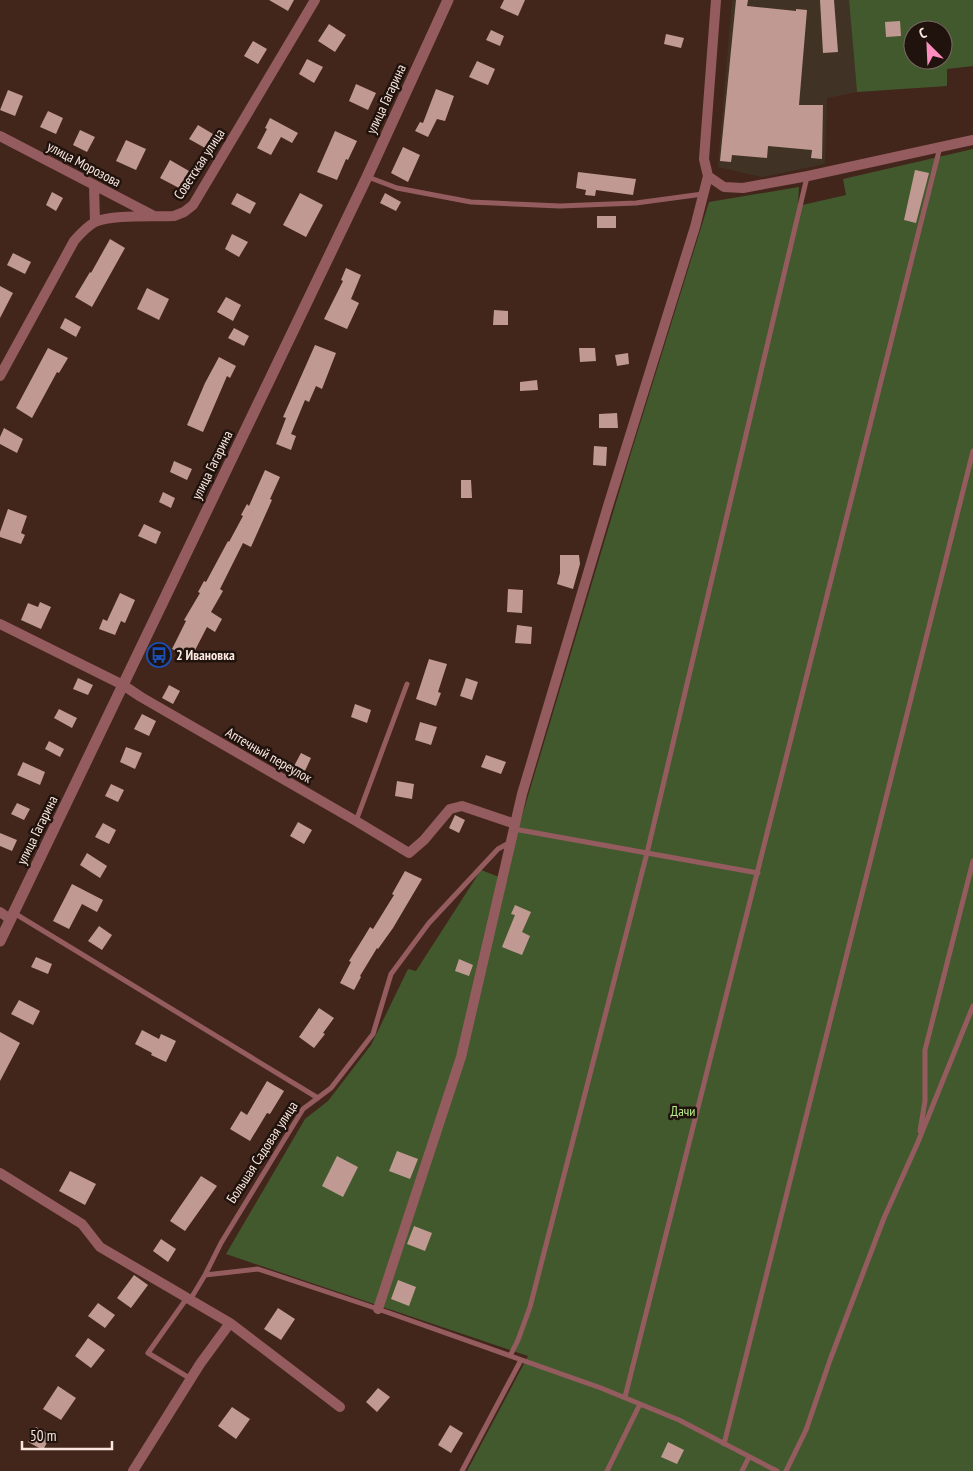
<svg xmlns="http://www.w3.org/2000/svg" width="973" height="1471" font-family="'PT Sans Narrow',sans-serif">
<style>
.industrial{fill:#403325}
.green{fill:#42592e;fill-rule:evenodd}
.building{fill:#c09a92}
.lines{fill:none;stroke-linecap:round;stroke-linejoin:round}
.service{stroke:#955c5f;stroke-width:5}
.minor{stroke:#955c5f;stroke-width:10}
.tertiary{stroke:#955c5f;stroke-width:11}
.labels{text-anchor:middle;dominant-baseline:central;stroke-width:5;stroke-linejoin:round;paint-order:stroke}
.street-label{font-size:14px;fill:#fbe7df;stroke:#20130e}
.poi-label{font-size:14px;font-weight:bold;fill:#fbe7df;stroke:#20130e;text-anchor:start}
.park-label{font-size:14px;fill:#b9ee8c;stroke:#20130e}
</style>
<rect width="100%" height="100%" fill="#43261b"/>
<path class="industrial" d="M732,0H849L857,92L827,98L825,164L762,177L718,167Z"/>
<path class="green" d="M849,0H973V66L947,69V86L857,92ZM913,30H943V60H913Z
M973,149V1471H467L528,1356L226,1254L305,1119L328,1101L371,1045L408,969L416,971L481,870L507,880L519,826L630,456L709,202L799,187L798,206L846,195L843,179Z"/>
<path class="building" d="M269,0H294L288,11Z
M504,0H525L518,16L500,8Z
M736,0H748L747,6L796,11V9L807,10L799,105H823L822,159L811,158L812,150L768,146L767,158L732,155L731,162L720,161Z
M820,0H834L838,52L823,53Z
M900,21L901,36L886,37L885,22Z
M329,24L346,35L335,52L318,41Z
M491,30L504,36L500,46L486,40Z
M666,34L684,38L681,48L664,44Z
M253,41L267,49L258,64L244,56Z
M307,59L323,67L314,83L299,74Z
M477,61L495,69L488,85L469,77Z
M356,84L376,93L368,110L349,101Z
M436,89L454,96L445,121L437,119L428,137L415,131L420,122L423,123Z
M8,90L23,96L15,116L0,110Z
M48,111L63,118L56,134L40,127Z
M270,118L298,133L292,143L281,137L271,155L257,148L267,129L265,128Z
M198,125L213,134L205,148L189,139Z
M80,130L95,137L87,152L73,145Z
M335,131L357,141L348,160L346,159L337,180L317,172Z
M126,140L146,149L136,170L116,161Z
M403,147L420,155L408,182L391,173Z
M170,160L189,171L179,188L160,178Z
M915,170L929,173L916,223L904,220Z
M578,172L636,179L633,195L596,190L595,196L585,195L586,190L576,188Z
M52,192L63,198L56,211L46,205Z
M237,193L256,203L250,214L231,204Z
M300,193L323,205L306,237L283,225Z
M385,193L401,202L396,211L380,203Z
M597,216H616V228H597Z
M232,234L248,242L239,257L225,249Z
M110,239L125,248L92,307L75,297L90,272L91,273Z
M13,253L31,262L25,274L7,265Z
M346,268L361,275L351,299L359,303L347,329L324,319L343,281L341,280Z
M0,286L13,293L0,318Z
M147,288L169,299L159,320L137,309Z
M226,297L241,305L233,321L217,312Z
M494,310L508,311V325H493Z
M65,318L81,327L76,337L60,328Z
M234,328L249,336L244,346L228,338Z
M315,345L336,353L322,389L316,386L309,402L305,400L291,434L296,436L291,450L276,444L286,418L283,417Z
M48,348L68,358L59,373L57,372L32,418L16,408Z
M579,348H595L596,361L580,362Z
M628,353L629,364L617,366L615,355Z
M219,357L236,366L230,378L227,376L203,432L187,425L205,383Z
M537,380L538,390L520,391V382Z
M617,413L618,428H599V414Z
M4,428L23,439L17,453L0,444V437Z
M594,446L607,447L606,466L593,465Z
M174,461L192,469L187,480L170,472Z
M265,470L280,477L270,499L272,500L251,547L243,543L220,589L223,591L211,612L222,619L215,632L207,627L191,658L172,649L186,621L184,620L200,593L198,592L204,581L206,582L228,541L229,542L243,516L241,515L247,504L249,506Z
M461,480H471L472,498H461Z
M163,492L175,498L171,508L159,502Z
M8,509L27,516L21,533L25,535L21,544L0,537V532Z
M144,524L161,532L156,544L138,536Z
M560,555H579L580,564L573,589L557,584L560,573Z
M508,589L523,590L522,613L507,612Z
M120,593L135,600L125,623L121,621L115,635L99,629L103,619L107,621Z
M40,602L51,607L41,629L21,620L28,603L38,607Z
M517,625L532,627L531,644L515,643Z
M429,659L447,664L438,692L441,693L436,706L416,699Z
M78,678L93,685L88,695L73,689Z
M466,678L478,682L472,700L460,696Z
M169,685L180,691L173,704L162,698Z
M355,704L371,710L367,723L351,717Z
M59,709L77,718L72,728L54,718Z
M142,714L156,721L149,736L134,729Z
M420,722L437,727L431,745L415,740Z
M49,741L64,749L60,757L45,749Z
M126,747L142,753L135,769L120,762Z
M301,753L311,758L304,773L293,768Z
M486,755L506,762L501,774L481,767Z
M23,762L45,772L40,785L17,775Z
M397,781L414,784L412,799L395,796Z
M111,784L124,790L118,802L105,796Z
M17,803L30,809L24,820L11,814Z
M455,815L465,820L459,833L449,828Z
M298,822L312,830L304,844L290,836Z
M103,823L116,830L109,844L95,837Z
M0,833L17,840L12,851L0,846Z
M87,853L107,866L100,878L80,865Z
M405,871L422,879L393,928L378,949L377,948L360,976L361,977L354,990L340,983L351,962L349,961L364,937L370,927L373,929L394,895L392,894Z
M72,884L103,900L97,912L82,904L69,929L53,921Z
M515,905L531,912L522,932L530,936L522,955L502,947L515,915L511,914Z
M99,926L112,935L102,950L88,941Z
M36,957L52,964L48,974L31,967Z
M459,959L473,965L469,976L455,971Z
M19,1000L40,1011L33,1025L11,1014Z
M319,1008L334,1018L323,1033L325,1034L314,1048L299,1037Z
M142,1030L159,1039L161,1034L176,1041L166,1062L151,1055L152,1053L135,1044Z
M0,1032L20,1043L0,1081Z
M267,1081L284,1091L270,1114L267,1113L250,1141L230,1129L241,1111L247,1115Z
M397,1151L418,1159L410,1179L389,1171Z
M337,1156L358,1167L343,1197L322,1186Z
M70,1171L96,1184L85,1205L59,1191Z
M201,1176L217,1186L185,1231L170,1221Z
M414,1226L432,1233L425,1251L407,1244Z
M161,1239L176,1249L168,1262L153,1251Z
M134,1275L148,1285L131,1308L117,1298Z
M398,1280L416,1287L409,1306L391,1299Z
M98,1303L115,1315L105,1328L88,1316Z
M278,1308L295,1319L281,1340L264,1329Z
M88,1338L105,1350L91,1368L75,1356Z
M58,1386L76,1398L61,1420L43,1409Z
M378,1388L390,1397L377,1412L366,1402Z
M232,1407L250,1419L236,1439L218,1426Z
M450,1425L463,1433L451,1453L438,1445Z
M36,1427L51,1435L43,1450L28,1442Z
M668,1442L684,1450L677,1464L661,1457Z"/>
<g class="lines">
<path class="service" d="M368,177L397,188L471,202L560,206L636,203L703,194
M356,821L407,684
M514,829L758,873
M14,913L318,1098
M920,1131L925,1101V1050L973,861
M205,1275L258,1269L378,1309L601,1388L679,1420L777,1471
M187,1298L148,1353L191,1379
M190,1300L205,1275L221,1243L303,1109L331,1088L373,1034L391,974L429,923L498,849L509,843
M510,1356L518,1340L530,1307L647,853L807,177
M625,1397L940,147
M724,1444L973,451
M462,1471L521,1360
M607,1471L640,1404
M742,1471L749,1457
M786,1471L806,1430L830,1360L884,1218L918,1142L973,1006"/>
<path class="minor" d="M716,0L704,159L708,176L724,187L743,188L808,176L973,140
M0,136L154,216
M94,185L95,222
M0,376L74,241C80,234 86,227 95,222C112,214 154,217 174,216L184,212L193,205L315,0
M0,624L123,685L141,697L356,821L409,853L424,840L450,809L462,806L515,824
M0,912L10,919
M0,1173L82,1224L100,1247L230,1323L340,1407
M378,1309L461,1057L522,794L608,506L695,227L708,176
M133,1471L200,1364L230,1323"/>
<path class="tertiary" d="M0,941L367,177L448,0"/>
</g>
<defs>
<symbol id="bus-ring" viewBox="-11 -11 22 22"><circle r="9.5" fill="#20130e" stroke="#1a4fb4" stroke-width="1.5"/><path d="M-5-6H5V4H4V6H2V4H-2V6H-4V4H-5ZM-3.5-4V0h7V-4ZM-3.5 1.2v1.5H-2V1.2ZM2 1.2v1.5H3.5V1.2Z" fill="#1a4fb4"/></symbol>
</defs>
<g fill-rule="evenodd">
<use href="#bus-ring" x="145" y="641" width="28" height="28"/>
</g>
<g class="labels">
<g class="street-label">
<text transform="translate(386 99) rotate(-65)">улица Гагарина</text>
<text transform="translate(84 164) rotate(28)">улица Морозова</text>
<text transform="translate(199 164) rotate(-57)">Советская улица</text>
<text transform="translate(212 465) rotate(-64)">улица Гагарина</text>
<text transform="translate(269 755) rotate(30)">Аптечный переулок</text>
<text transform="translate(37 830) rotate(-64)">улица Гагарина</text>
<text transform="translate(262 1152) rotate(-57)">Большая Садовая улица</text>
</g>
<g class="poi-label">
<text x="176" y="655">2 Ивановка</text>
</g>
<g class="park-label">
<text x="683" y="1111">Дачи</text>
</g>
</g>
<g transform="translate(928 45) rotate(336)"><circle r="24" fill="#20130e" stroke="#786862"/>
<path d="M0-4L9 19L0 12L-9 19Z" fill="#fd8ebf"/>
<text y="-8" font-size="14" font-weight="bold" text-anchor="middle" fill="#fbe7df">С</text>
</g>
<path d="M22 1441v8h90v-8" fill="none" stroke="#fbe7df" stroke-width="2.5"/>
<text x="30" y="1441" font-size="15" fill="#fbe7df" stroke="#20130e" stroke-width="4" paint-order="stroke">50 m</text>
</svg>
